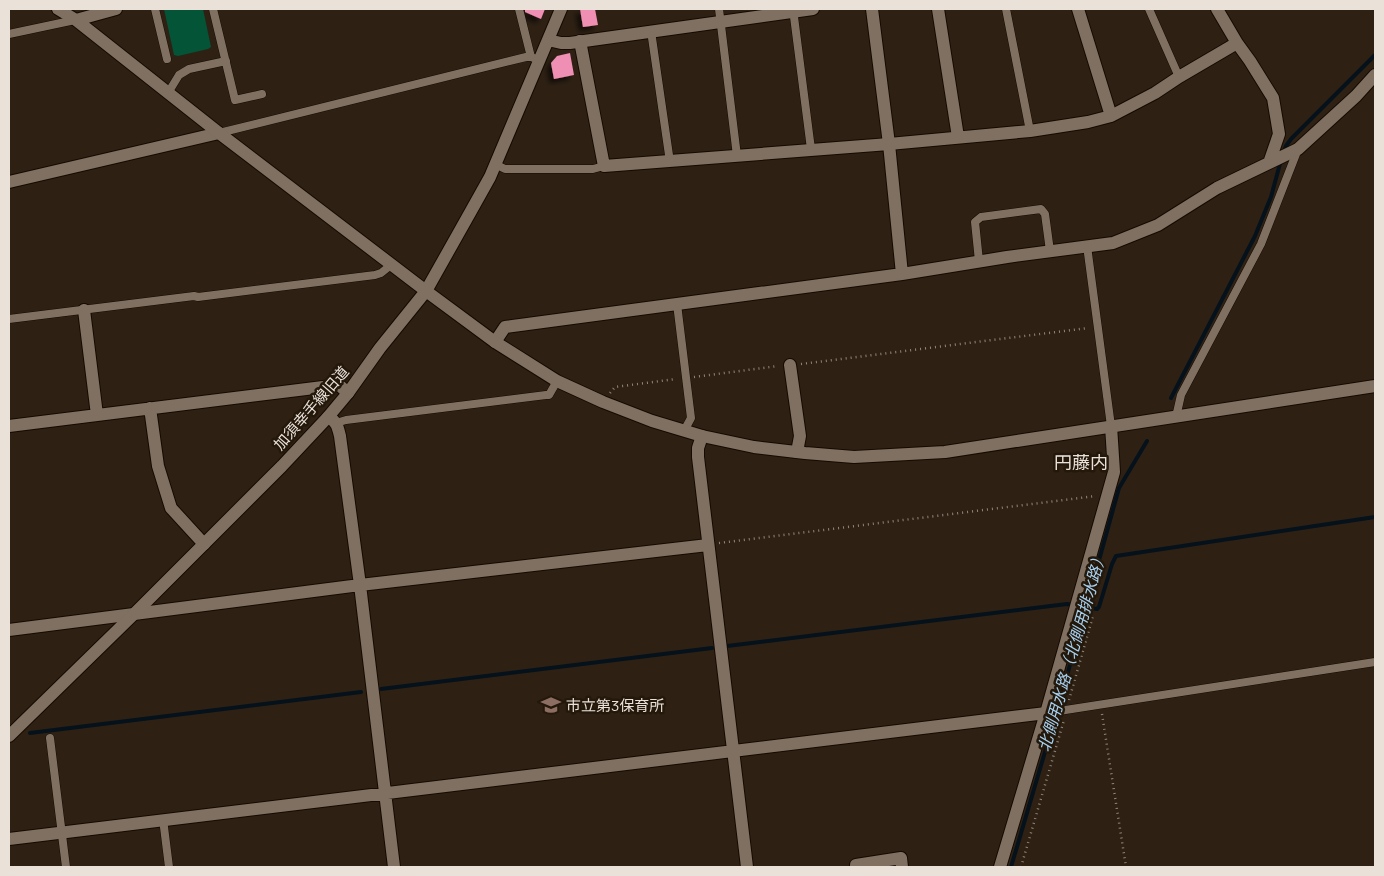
<svg xmlns="http://www.w3.org/2000/svg" width="1384" height="876" font-family="Manrope,'Noto Sans JP',sans-serif">
<style>
.green{fill:#045437}
.lines{fill:none;stroke-linecap:round;stroke-linejoin:round}
.stream{stroke:#06121b;stroke-width:4}
.building{fill:#f08fb4;filter:url(#shadow)}
.service-casing{stroke:#160a01;stroke-width:9}
.minor-casing{stroke:#160a01;stroke-width:14}
.tertiary-casing{stroke:#160a01;stroke-width:14}
.path{stroke:#91867c;stroke-width:2.5;stroke-dasharray:1 4;stroke-linecap:butt}
.service{stroke:#7f7061;stroke-width:8}
.minor{stroke:#7f7061;stroke-width:12}
.tertiary{stroke:#7f7061;stroke-width:12}
.labels{text-anchor:middle;dominant-baseline:central;stroke-width:5;stroke-linejoin:round;paint-order:stroke}
.street-label{font-size:15px;fill:#eae1d9;stroke:#24180b}
.poi-label{font-size:15px;fill:#eae1d9;stroke:#24180b;text-anchor:start}
.water-label{font-size:16px;font-style:italic;fill:#a6d0ef;stroke:#24180b}
.quarter-label{font-size:18px;fill:#eae1d9;stroke:#24180b}
</style>
<defs>
<filter id="shadow"><feDropShadow dx="-4.5" dy="4.5" stdDeviation="2.5" flood-color="#0009"/></filter>
</defs>
<rect width="100%" height="100%" fill="#2e2114"/>
<path class="green" d="M164,9H203L211,47L208,49L178,56L174,55Z"/>
<g class="lines">
<path class="stream" d="M1284,151L1286,146L1291,139L1375,55
M1171,398L1255,236L1271,197L1281,160
M727,646L1067,604L1097,609L1099,607L1112,564L1116,556L1375,517
M381,689L712,648
M30,733L361,692
M1011,867L1060,701L1119,488L1147,441"/>
</g>
<path class="building" d="M525,9H545L541,19L525,12Z
M580,9H595L598,25L583,27Z
M570,53L574,75L554,79L551,63L557,56Z"/>
<g class="lines">
<defs>
<path id="service" d="M155,9L167,59
M213,9L235,100L262,94
M519,9L531,57
M719,9L737,156
M793,9L811,149
M1006,9L1030,131
M1149,9L1179,77
M651,31L670,162
M9,34L75,20
M168,93L179,75L189,69L226,61
M219,133L526,57H531L539,60
M495,164L505,169H593L604,166
M1087,246L1111,426
M979,261L975,222L981,217L1041,209L1045,214L1050,251
M677,304L691,418L684,431
M9,319L194,296L198,297L375,275L381,273L391,265
M1176,417L1181,395L1261,244L1298,149
M336,423L346,420L546,395H549L557,381
M1046,713L1375,662
M50,738L66,867
M163,819L169,867"/>
<path id="minor" d="M872,9L889,144L902,274
M938,9L958,137
M1078,9L1111,116
M1217,9L1237,43L1250,61L1273,98L1279,134L1269,163
M580,41L604,166L889,144L1030,131L1088,122L1111,116L1155,93L1179,77L1237,43
M9,182L219,133
M84,310L97,415
M495,342L505,327L902,274L1007,257L1113,243L1158,225L1217,188L1298,149L1356,96L1375,75
M790,365L800,436L797,452
M150,408L158,466L171,508L204,544
M328,417C337,421 338,428 340,436L360,585L394,867
M9,426L339,385L348,393
M702,436L698,448V457L747,867
M9,630L360,585L708,545
M9,839L1046,713
M856,867V865L901,858L902,867
M1000,867L1046,713L1114,472L1111,426"/>
<path id="tertiary" d="M58,9L76,20L219,133L426,291L495,342L557,381L603,402L652,421L702,436L754,447L805,453L854,457L945,452L1375,386
M76,20L116,9
M548,40L561,43H570L813,9
M9,736L134,614L282,466L328,417L348,393L380,348L426,291L471,211L490,177L561,9"/>
</defs>
<use href="#service" class="service-casing"/>
<use href="#minor" class="minor-casing"/>
<use href="#tertiary" class="tertiary-casing"/>
<path class="path" d="M801,364L1088,328
M694,377L778,366
M610,393L615,387L676,379
M719,543L1096,496
M1069,700L1093,616
M1102,714L1126,867
M1021,867L1064,720"/>
<use href="#service" class="service"/>
<use href="#minor" class="minor"/>
<use href="#tertiary" class="tertiary"/>
</g>
<defs>
<symbol id="school-bare" viewBox="-9 -9 18 18"><path d="M0-5L7-2L0 1L-7-2ZM-4 1L0 2.5L4 1V4Q0 6-4 4Z" fill="#8d6e63" stroke="#24180b" stroke-width="2.5" paint-order="stroke"/></symbol>
</defs>
<g fill-rule="evenodd">
<use href="#school-bare" x="537" y="691" width="28" height="28"/>
</g>
<g class="labels">
<g class="street-label">
<text transform="translate(311 408) rotate(-49)">加須幸手線旧道</text>
</g>
<g class="poi-label">
<text x="566" y="705">市立第3保育所</text>
</g>
<g class="water-label">
<text transform="translate(1072 651) rotate(-74)">北側用水路（北側用排水路）</text>
</g>
<g class="quarter-label">
<text x="1081" y="462">円藤内</text>
</g>
</g>
<rect width="1384" height="876" fill="none" stroke="#eae1d9" stroke-width="20"/>
</svg>
